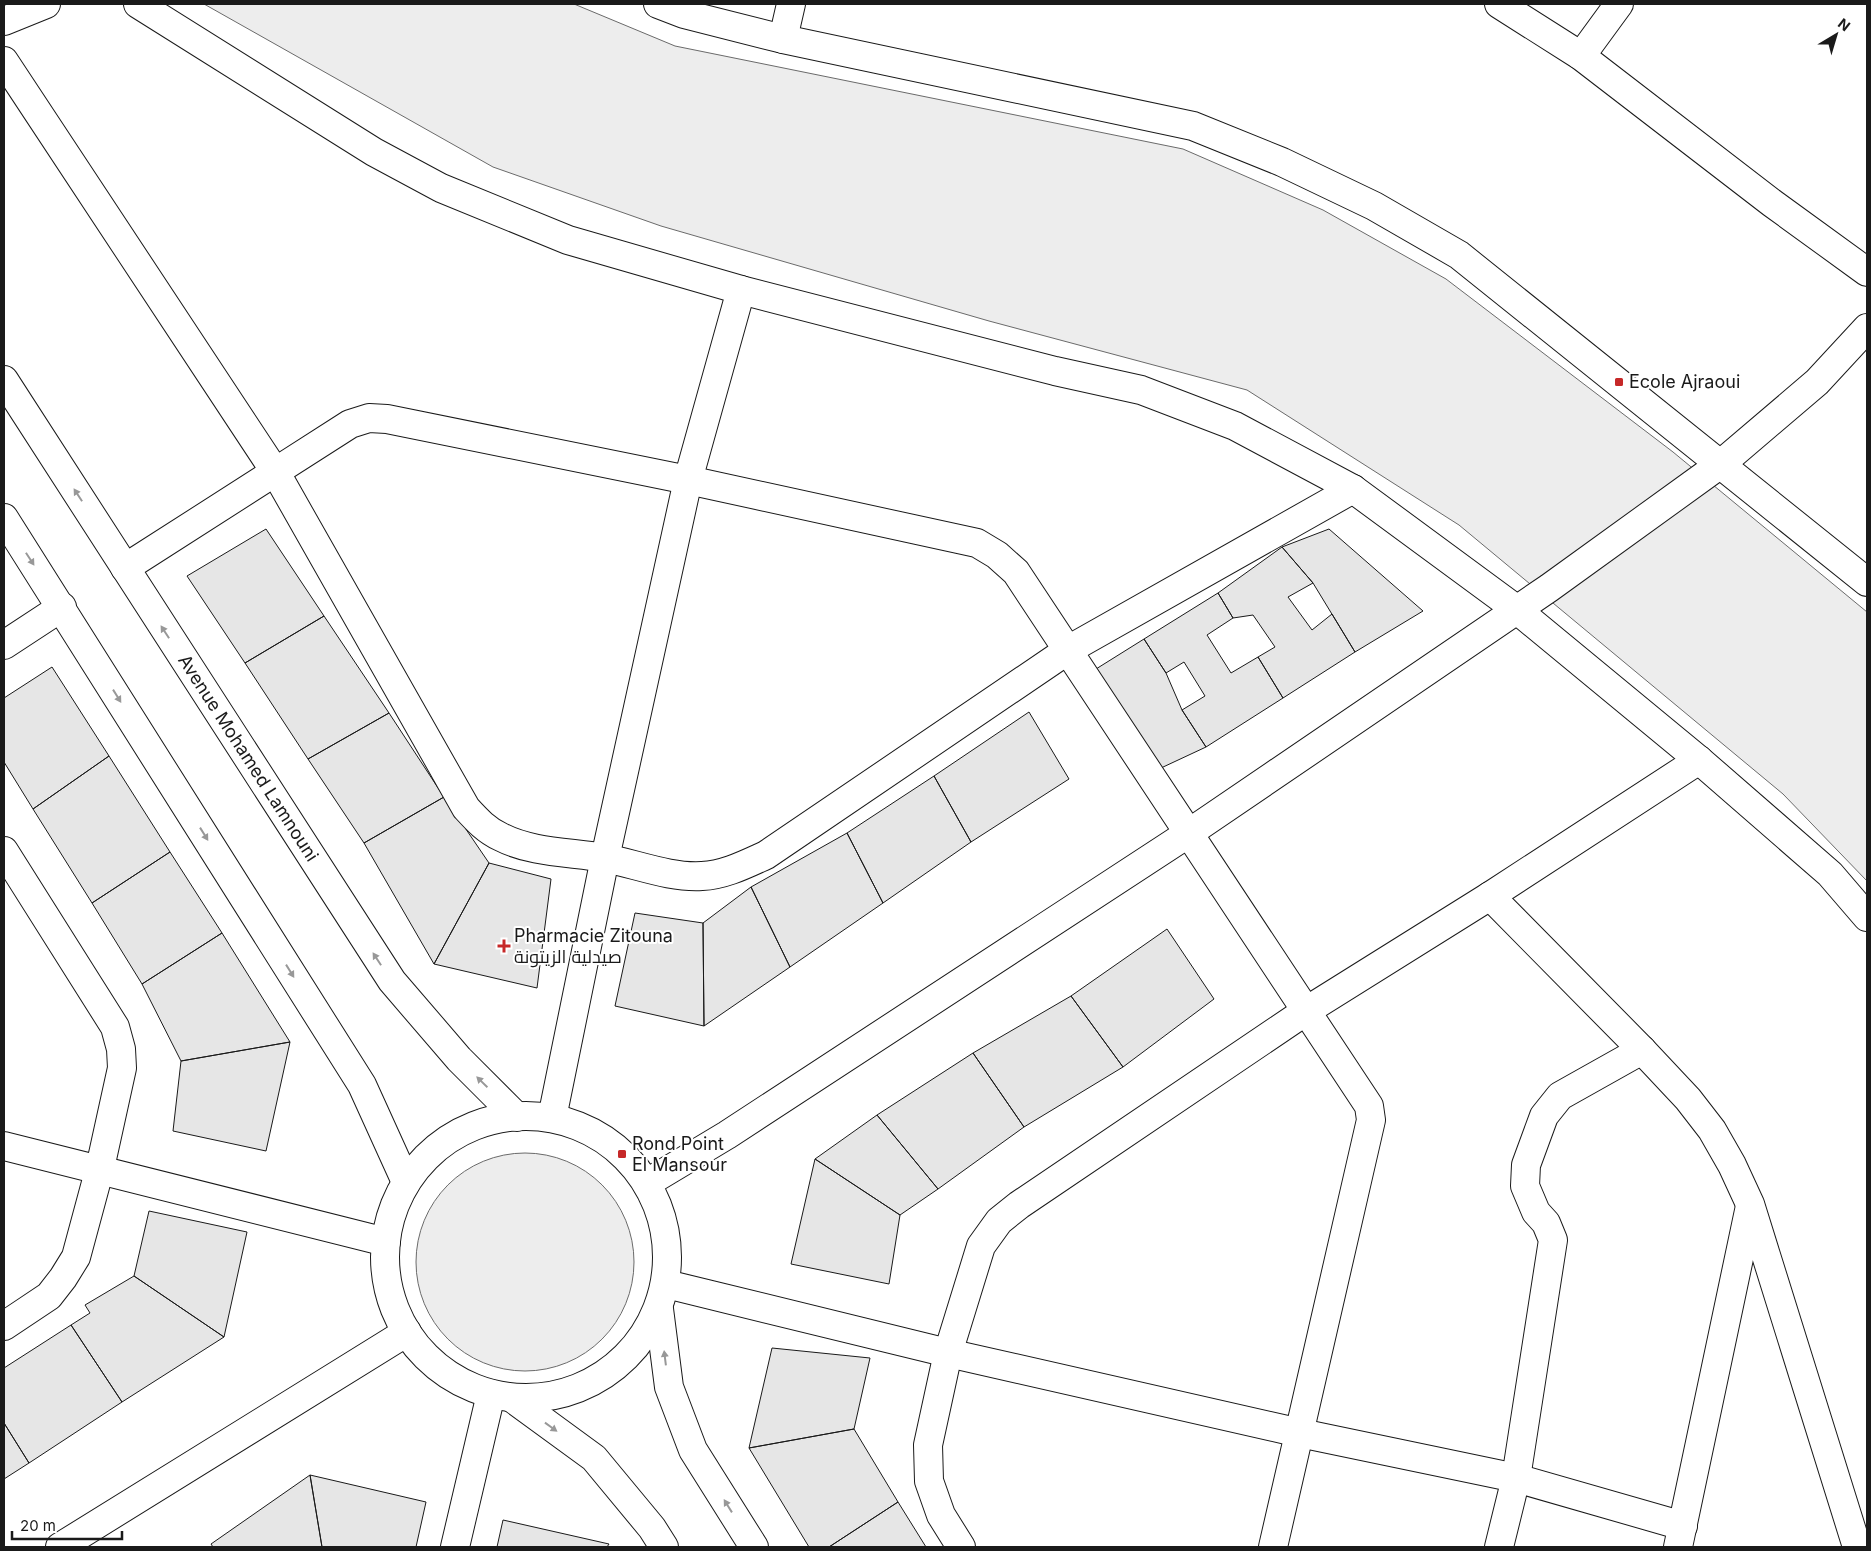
<svg xmlns="http://www.w3.org/2000/svg" width="1871" height="1551" viewBox="0 0 1871 1551" font-family="Inter,Cairo,sans-serif">
	<style>
		.built { fill: #ededed; stroke: #6a6a6a }
		.building { fill: #e6e6e6; stroke: #1a1a1a }
		.lines { fill: none; stroke-linecap: round; stroke-linejoin: round }
		.minor-casing { stroke: #1a1a1a; stroke-width: 30 }
		.minor { stroke: #fff; stroke-width: 28 }
		.oneway { fill: #989898 }
		.poi-dot { fill: #c62828; stroke: #fff; stroke-width: 2 }
		.labels { text-anchor: middle; stroke-width: 4; stroke-linejoin: round; paint-order: stroke }
		.poi-label { font-size: 18px; fill: #1a1a1a; stroke: #fff; text-anchor: start }
		.street-label { font-size: 18px; fill: #1a1a1a; stroke: #fff }
	</style>
	<rect width="100%" height="100%" fill="#fff"/>
	<path class="built" d="M204,4H574L675,46L1183,149L1323,210L1446,279L1673,452L1867,612V881L1783,794L1459,525L1247,390L989,321L661,226L493,167Z
		M416 1262a109 109 0 1 1 218 0a109 109 0 1 1-218 0Z"/>
	<path class="building" d="M266,529L324,616L245,663L187,576Z
		M1329,529L1423,611L1355,652L1313,583L1282,547Z
		M1282,547L1313,583L1288,597L1312,630L1332,614L1355,652L1283,698L1258,657L1275,647L1253,615L1233,618L1218,593Z
		M1218,593L1233,618L1207,635L1231,673L1258,657L1283,698L1206,747L1182,710L1205,696L1184,662L1166,673L1144,639Z
		M324,616L389,713L308,759L245,663Z
		M1144,639L1166,673L1182,710L1206,747L1161,768L1096,669Z
		M52,667L109,756L33,809L4,762V698Z
		M1029,712L1069,779L971,842L934,776Z
		M389,713L444,797L364,843L308,759Z
		M109,756L170,852L92,903L33,809Z
		M934,776L971,842L883,903L847,833Z
		M444,797L489,863L434,964L364,843Z
		M847,833L883,903L790,967L751,887Z
		M170,852L222,933L142,984L92,903Z
		M489,863L551,879L537,988L434,964Z
		M751,887L790,967L704,1026L703,923Z
		M635,913L703,923L704,1026L615,1006Z
		M1167,929L1214,999L1123,1067L1071,996Z
		M222,933L290,1042L181,1061L142,984Z
		M1071,996L1123,1067L1024,1127L973,1053Z
		M290,1042L266,1151L173,1131L181,1061Z
		M973,1053L1024,1127L938,1189L877,1115Z
		M877,1115L938,1189L900,1215L815,1159Z
		M815,1159L900,1215L889,1284L791,1264Z
		M149,1211L247,1232L224,1337L134,1276Z
		M134,1276L224,1337L122,1402L71,1325L90,1313L85,1305Z
		M71,1325L122,1402L29,1463L4,1423V1368Z
		M772,1348L870,1358L854,1429L749,1448Z
		M4,1423L29,1463L4,1479Z
		M854,1429L898,1502L829,1547H809L749,1448Z
		M310,1475L426,1502L416,1547H322Z
		M310,1475L322,1547H213L211,1544Z
		M898,1502L926,1547H829Z
		M503,1520L609,1544L607,1547H497Z"/>
	<g class="lines">
		<g class="minor-casing">
			<g id="minor">
				<path d="M138,4L374,152L441,188L568,240L741,290L1055,371L1141,390L1235,426L1353,489L1516,609L1699,760L1830,874L1867,917"/>
				<path d="M658,4L684,14L783,39L1193,126L1282,162L1374,206L1459,255L1867,582"/>
				<path d="M1499,4L1581,56L1772,203L1867,272"/>
				<path d="M4,21L46,4"/>
				<path d="M783,39L791,4"/>
				<path d="M1581,56L1619,4"/>
				<path d="M4,61L276,473L466,808C477,820 486,830 501,837C532,853 571,852 605,858C636,864 670,878 702,876C725,875 746,864 766,855L1068,650L1353,489"/>
				<path id="s1" d="M4,380L392,981L459,1059L517,1117"/>
				<path d="M4,518L362,1085L406,1182"/>
				<path d="M125,568L350,424L369,418L387,419L688,480L977,543L997,555L1016,572L1369,1106L1371,1120L1273,1547"/>
				<path d="M4,645L62,607"/>
				<path d="M4,851L115,1027L121,1049L122,1068L100,1168L76,1257L63,1278L49,1296L4,1326"/>
				<path d="M1490,896L1642,1050L1688,1099L1712,1130L1732,1165L1750,1204L1857,1547"/>
				<circle cx="526" cy="1257" r="141"/>
				<path d="M552,1118L605,858L688,480L741,290"/>
				<path d="M4,1146L386,1242"/>
				<path d="M647,1183L727,1135L1189,833L1549,588L1722,463L1817,382L1867,328"/>
				<path d="M666,1284L948,1353L1300,1433L1516,1478L1683,1526"/>
				<path d="M659,1309L669,1387L693,1450L754,1547"/>
				<path d="M512,1398L594,1458L652,1528L664,1547"/>
				<path d="M60,1547L407,1332"/>
				<path d="M455,1547L491,1394"/>
				<path d="M961,1547L941,1515L929,1481L928,1445L948,1353L981,1246L999,1221L1019,1205L1306,1011L1490,896L1699,760"/>
				<path d="M1499,1547L1516,1478L1553,1240L1546,1223L1536,1212L1525,1186L1526,1165L1544,1116L1560,1096L1642,1050"/>
				<path d="M1678,1547L1750,1206"/>
			</g>
		</g>
		<use href="#minor" class="minor"/>
	</g>
	<defs><path id="oneway-solid" d="M-6-.8H1V-3.2L6.5 0L1 3.2V.8H-6Z" transform="scale(1.25)"/></defs>
	<g class="oneway">
		<use href="#oneway-solid" transform="translate(78 495) rotate(-123)"/>
		<use href="#oneway-solid" transform="translate(30 559) rotate(57)"/>
		<use href="#oneway-solid" transform="translate(165 632) rotate(-123)"/>
		<use href="#oneway-solid" transform="translate(117 696) rotate(58)"/>
		<use href="#oneway-solid" transform="translate(204 834) rotate(58)"/>
		<use href="#oneway-solid" transform="translate(377 959) rotate(-123)"/>
		<use href="#oneway-solid" transform="translate(290 971) rotate(58)"/>
		<use href="#oneway-solid" transform="translate(482 1082) rotate(-136)"/>
		<use href="#oneway-solid" transform="translate(665 1358) rotate(-97)"/>
		<use href="#oneway-solid" transform="translate(551 1427) rotate(36)"/>
		<use href="#oneway-solid" transform="translate(728 1506) rotate(-122)"/>
	</g>
	<g class="poi-dot">
		<rect x="1614" y="377" width="10" height="10" rx="2.5"/>
		<path d="M501.5 938.5h5v5h5v5h-5v5h-5v-5h-5v-5h5z"/>
		<rect x="617" y="1149" width="10" height="10" rx="2.5"/>
	</g>
	<g class="labels">
		<g class="poi-label">
			<text x="1629" y="388">Ecole Ajraoui</text>
			<text x="514" y="942">Pharmacie Zitouna<tspan x="514" dy="21">صيدلية الزيتونة</tspan></text>
			<text x="632" y="1150">Rond Point<tspan x="632" dy="21">El Mansour</tspan></text>
		</g>
		<g class="street-label">
			<text dy="6" stroke="none"><textPath href="#s1" startOffset="450">Avenue Mohamed Lamnouni</textPath></text>
		</g>
	</g>
	<rect width="1871" height="1551" fill="none" stroke="#1a1a1a" stroke-width="10"/>
	<g transform="translate(1836 35) rotate(38)" stroke="#ffffff" stroke-width="4" paint-order="stroke">
	<path d="M0-4L9 19L0 12L-9 19Z" fill="#1a1a1a"/>
	<text y="-8" font-size="14" font-weight="bold" text-anchor="middle" fill="#1a1a1a">N</text>
	</g>
	<path d="M12 1531v8h110v-8" fill="none" stroke="#1a1a1a" stroke-width="2.5"/>
	<text x="20" y="1531" font-size="15" fill="#1a1a1a" stroke="#ffffff" stroke-width="4" paint-order="stroke">20 m</text>
</svg>
